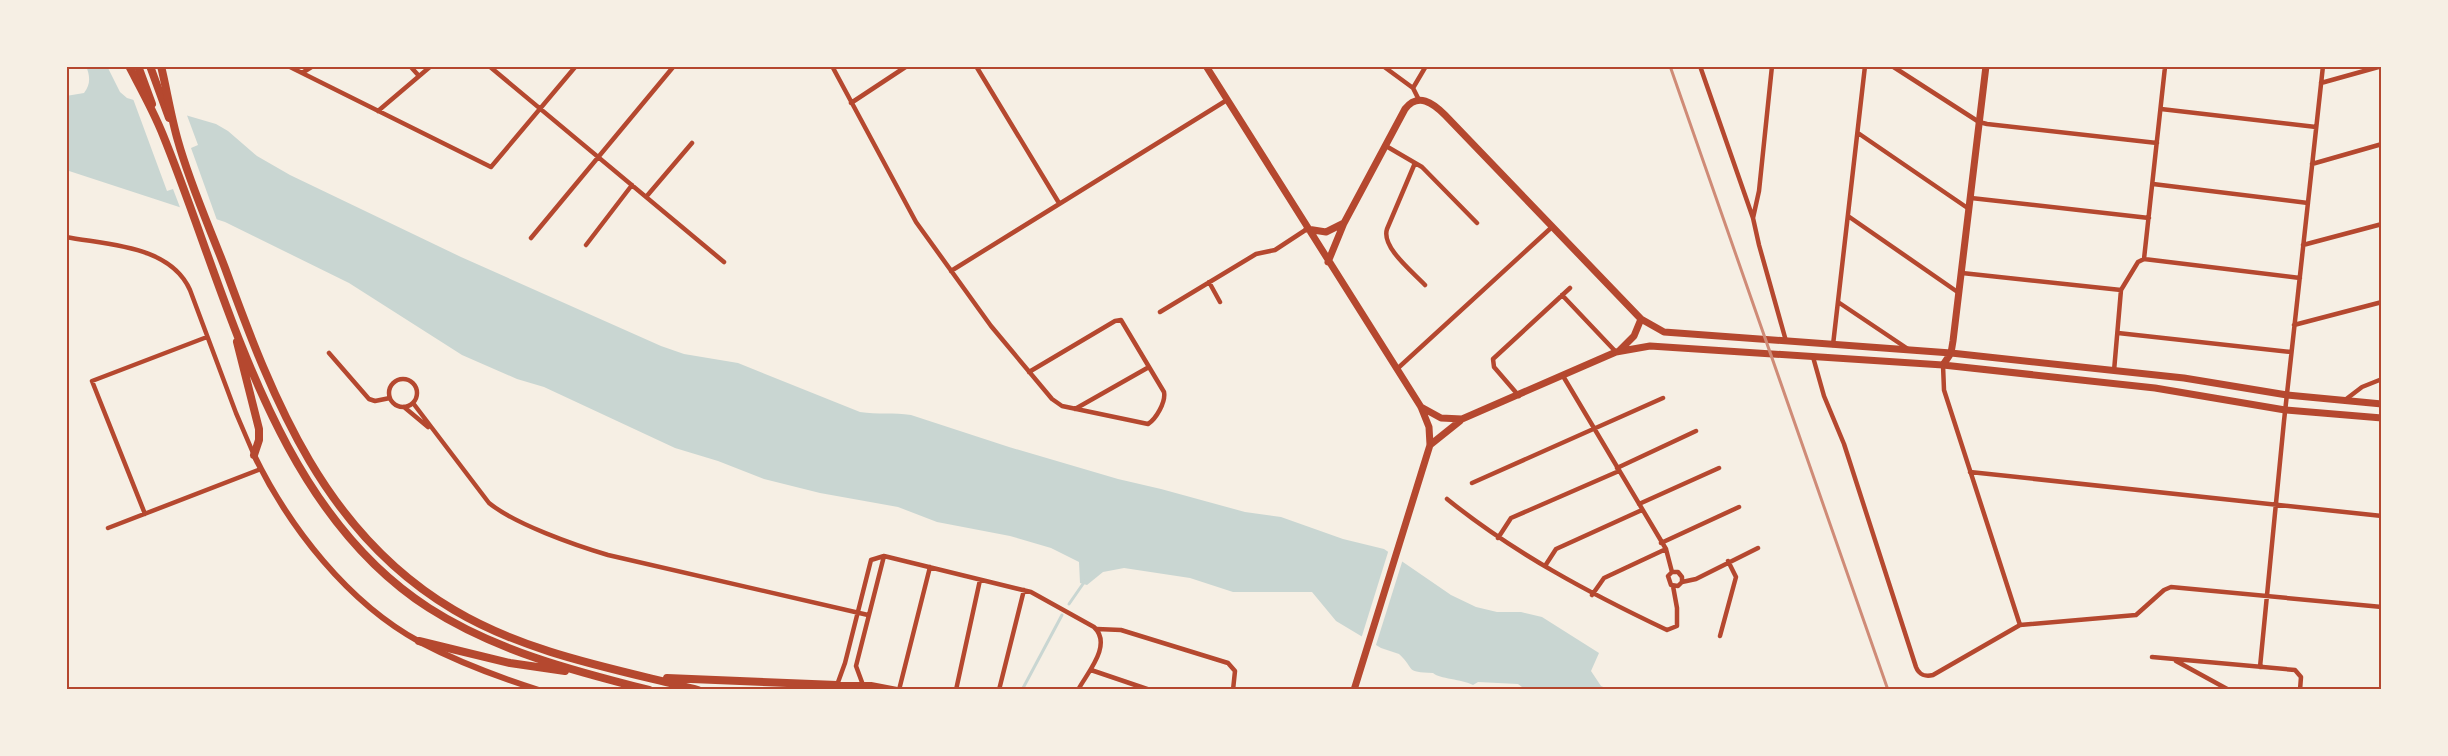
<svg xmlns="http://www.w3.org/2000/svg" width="2448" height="756" viewBox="0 0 2448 756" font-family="'Work Sans',sans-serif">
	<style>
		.water { fill: #c9d6d2 }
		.pier { fill: #f6efe4 }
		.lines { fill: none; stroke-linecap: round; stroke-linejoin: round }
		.stream { stroke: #c9d6d2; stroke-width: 3 }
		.minor { stroke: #b5482f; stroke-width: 4.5 }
		.tertiary { stroke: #b5482f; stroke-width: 6 }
		.secondary { stroke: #b5482f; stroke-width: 7 }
		.primary { stroke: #b5482f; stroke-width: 8 }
		.trunk { stroke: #b5482f; stroke-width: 8 }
		.rail { stroke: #cf8b77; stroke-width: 3 }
		.neatline { fill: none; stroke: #b5482f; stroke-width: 2 }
	</style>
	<rect width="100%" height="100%" fill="#f6efe4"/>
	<path class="water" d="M86,66H107L120,92L127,98L216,124L228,131L257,156L290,175L461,257L661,346L684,354L738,363L860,412C877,415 894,412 911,415L1009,447L1118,479L1161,489L1245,512L1281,517L1343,539L1384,549L1451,595L1476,607L1497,612H1521L1542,617L1599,653L1591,671L1601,686L1610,690H1526L1518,684L1478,682L1473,685C1462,679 1439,679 1433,673C1404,672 1416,670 1399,654L1381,648L1336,621L1312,592H1233L1190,578L1124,568L1103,572L1087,585L1080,583L1079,562L1051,548L1010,536L937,522L898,507L820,493L764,479L718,461L675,448L544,387L517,379L462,355L349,283L225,222L66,170V96L84,93C91,84 90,76 86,66Z"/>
	<path class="pier" d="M132,96L185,110L198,145L191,148L218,223L181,210L173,189L167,191Z
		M1389,549L1403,559L1375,648L1361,639Z"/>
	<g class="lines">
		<path class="stream" d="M1069,604L1085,581
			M1022,690L1062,615"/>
		<path class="minor" d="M288,66L491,167L576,66
			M410,66L419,76
			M489,66L724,262
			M832,66L916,222L991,326L1052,399L1062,406L1148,424C1156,419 1166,402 1164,392L1121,320L1115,321L1029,372
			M976,66L1059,203
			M1383,66L1413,88L1419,100
			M1700,66L1753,218L1759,245L1786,341
			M1892,66L1979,122L1987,124L2157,143
			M302,73L313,66
			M2321,83L2382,66
			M1413,88L1426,66
			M851,103L907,66
			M2161,109L2316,127
			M378,111L431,66
			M1858,133L1969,209
			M1386,146L1422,167L1477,223
			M1415,163L1387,229C1381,247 1413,272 1425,285
			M2312,164L2382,144
			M2153,184L2308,203
			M646,197L692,143
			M1971,198L2149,218
			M1848,216L1959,293
			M1753,218L1759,191L1772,66
			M66,237C107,245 170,245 190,290L236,413L254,455
			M531,238L674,66
			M586,245L632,185
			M2303,245L2382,224
			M2144,259L2300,278
			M951,271L1227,100
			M1962,273L2121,290
			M1209,282L1220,302
			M1562,295L1616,352
			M1838,302L1908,349
			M1160,312L1256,254L1275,250L1307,229
			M2294,325L2382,302
			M2118,333L2291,352
			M1833,345L1865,66
			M329,353L369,399L375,401L390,398
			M1813,357L1824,396L1844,444L1916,667C1919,675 1926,677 1933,675L2020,625L1944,390L1943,365
			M1397,369L1552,227
			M2114,371L2121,290L2138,262L2144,259L2165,67L2155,66
			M1563,376L1666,549L1672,572L1668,576L1671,585L1678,586L1682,582V577L1678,572H1672
			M389 393a14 14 0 1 1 28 0a14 14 0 1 1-28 0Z
			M1519,396L1494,367L1493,359L1570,288
			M2345,400L2362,387L2382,379
			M413,403L489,503C515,524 574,545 608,555L868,615
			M404,407L428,427
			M1075,409L1149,367
			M1617,468L1696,431
			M1970,472L2382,516
			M1472,483L1663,398
			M1447,499C1514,553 1589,593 1667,630L1677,626V608L1673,586
			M1639,504L1719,468
			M145,514L92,381L207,337
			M108,528L261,469
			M1498,538L1511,518L1619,471
			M1661,543L1739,507
			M1545,566L1556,549L1642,510
			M1682,582L1696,579L1758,548
			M1592,595L1604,578L1666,549
			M2020,625L2136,615L2164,590L2171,587L2382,607
			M1097,629L1121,630L1228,663L1235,671L1233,690
			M1720,636L1736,577L1728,561
			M2152,657L2295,670L2301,677L2300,690
			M2176,661L2229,690
			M2260,667L2284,421L2323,66
			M1091,670L1150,690
			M837,685L845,663L871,560L884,556L1031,592L1094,627C1113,645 1087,673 1078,690
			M863,685L856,666L884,556
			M899,690L930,567
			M956,690L980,580
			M999,690L1024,590"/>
		<path class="tertiary" d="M254,455C289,527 348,603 420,642C458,662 498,677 539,690
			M837,685H871L897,690"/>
		<path class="secondary" d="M1206,66L1421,407L1429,427L1430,445L1354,690
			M1307,229L1326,232L1344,223
			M1328,262L1344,223L1405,109C1418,92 1433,103 1445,115L1641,319L1664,332L1951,353L2184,378L2287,395L2382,404
			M1620,350L1634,336L1641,319
			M1943,365L1951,353L1953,341L1986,66
			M1421,407L1441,418L1462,419L1616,352L1650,346L1943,365L2155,388L2285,410L2382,418
			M1430,445L1460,421"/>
		<path class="primary" d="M138,66L152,104
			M150,66L169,118"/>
		<path class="trunk" d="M129,66C141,89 154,112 163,135C229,297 273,508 429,608C496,651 574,671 649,690
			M161,66C167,91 171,117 178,141C190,184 209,226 225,268C274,402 325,534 454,610C528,654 616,669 698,690
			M237,342L259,429V440L254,455
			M419,641L510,663L565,671
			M667,678L837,685"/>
		<path class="rail" d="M1670,66L1888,690"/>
	</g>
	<rect width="2448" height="756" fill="none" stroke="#f6efe4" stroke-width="135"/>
	<rect x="68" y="68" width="2312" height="620" class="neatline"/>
</svg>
